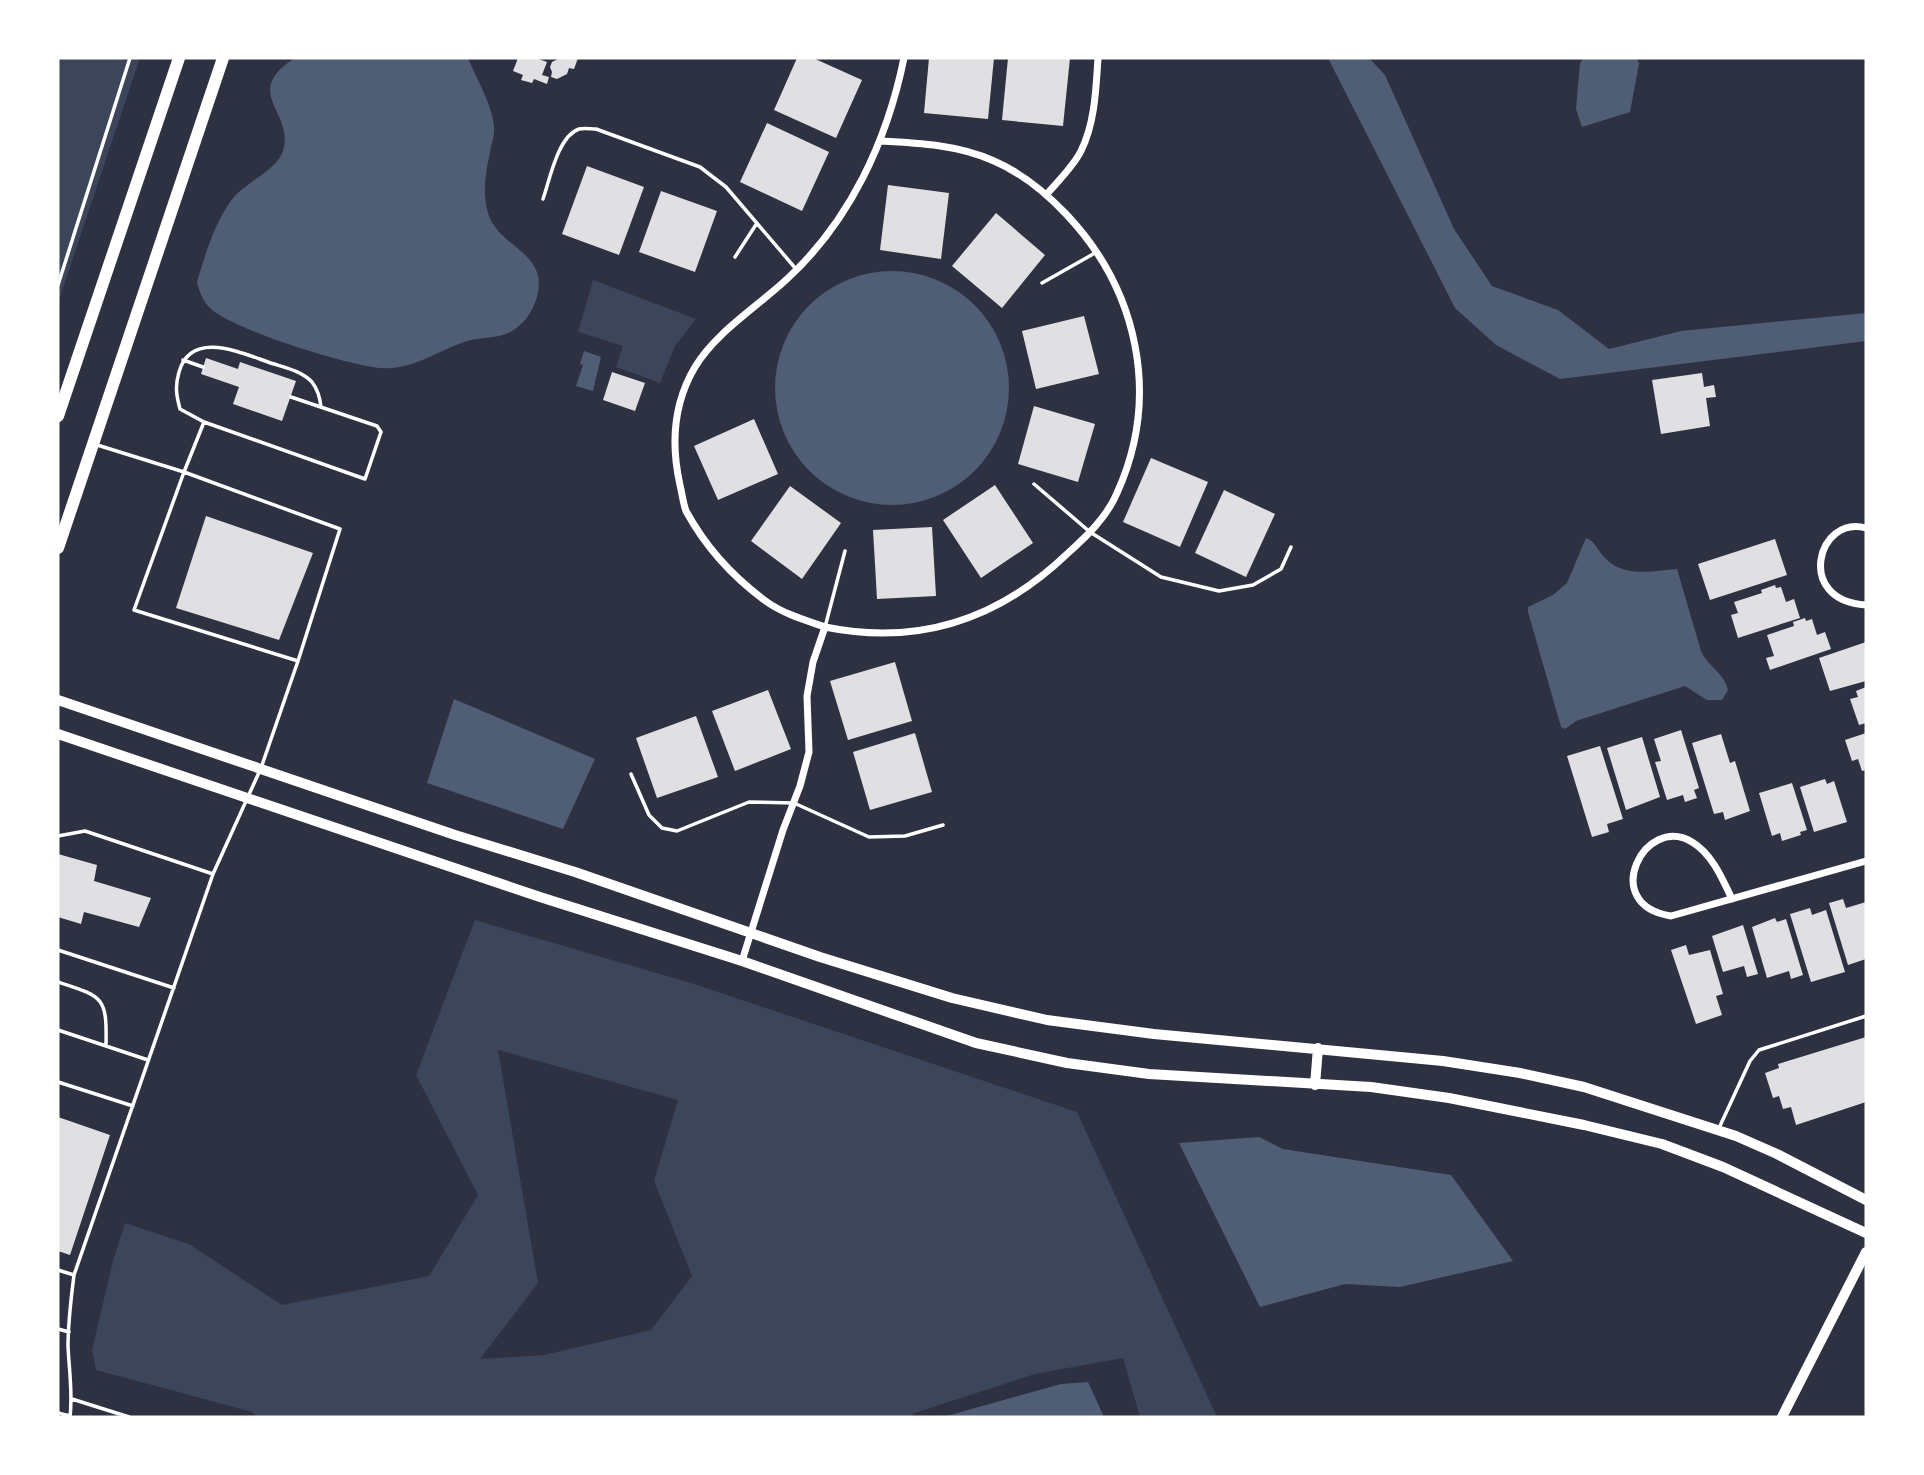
<svg xmlns="http://www.w3.org/2000/svg" width="1924" height="1475" viewBox="0 0 1924 1475" font-family="Georgia,serif">
	<style>
		.green { fill: #3c4559; fill-rule: evenodd }
		.water { fill: #4f5d75 }
		.building { fill: #e0e0e3 }
		.lines { fill: none; stroke-linecap: round; stroke-linejoin: round }
		.path { stroke: #fff; stroke-width: 3.5 }
		.service { stroke: #fff; stroke-width: 3.5 }
		.minor { stroke: #fff; stroke-width: 7 }
		.tertiary { stroke: #fff; stroke-width: 10 }
		.primary { stroke: #fff; stroke-width: 12 }
	</style>
	<rect width="100%" height="100%" fill="#2d3142"/>
	<path class="green" d="M58,58H140L58,303Z
		M593,280L696,319L675,346L660,383L616,367L623,346L578,332Z
		M475,920L691,983L1077,1112L1217,1417H1140L1123,1358L1035,1374L915,1413L910,1417H257L252,1412L96,1370L92,1350L113,1261L125,1223L189,1244L282,1305L429,1276L478,1195L416,1075ZM498,1050L678,1100L654,1181L692,1276L651,1330L544,1355L480,1359L538,1283Z"/>
	<path class="water" d="M295,58H468C476,78 493,106 494,127C495,136 491,144 490,153C485,174 482,195 489,216C501,248 549,253 537,297C533,311 525,323 512,331C501,338 484,337 471,340C441,348 413,371 381,368C350,366 226,328 208,306C202,299 199,290 197,282C205,255 215,221 233,198C246,182 277,170 283,151C295,111 240,93 295,58Z
		M1328,58H1369L1385,75L1454,229L1492,286L1558,310L1609,349L1681,331L1866,313V341L1560,379L1496,345L1455,308Z
		M1584,58H1637L1639,64L1630,112L1582,127L1576,109L1580,63Z
		M775 388a117 117 0 1 1 234 0a117 117 0 1 1-234 0Z
		M584,351L601,357L593,391L576,386L583,365L580,364Z
		M1586,538C1596,542 1598,551 1605,558C1624,578 1652,571 1677,569L1701,651C1708,667 1724,672 1728,690L1722,700H1707L1685,686L1576,721L1565,729L1561,727L1528,612V607L1553,595L1567,583Z
		M454,699L595,759L563,829L427,783Z
		M1259,1137L1283,1149L1451,1175L1513,1261L1400,1287L1345,1284L1260,1307L1179,1143Z
		M1088,1382L1104,1417H943L1061,1384Z"/>
	<path class="building" d="M518,58H536L547,62L542,75L549,77L547,84L534,79L532,83L521,80L523,75L513,71Z
		M560,58H578L574,69L569,68L567,74L557,79L551,77L552,72L550,67L552,62Z
		M797,58H813L862,80L836,138L774,110Z
		M929,58H994L988,119L924,113Z
		M1008,58H1070L1063,126L1002,120Z
		M767,123L829,152L802,211L740,182Z
		M587,166L644,187L619,255L562,234Z
		M888,185L949,193L941,259L880,250Z
		M661,191L717,211L695,272L639,252Z
		M996,213L1045,255L1002,308L952,266Z
		M1084,316L1099,374L1036,389L1022,331Z
		M206,358L238,369L240,362L296,381L282,421L233,404L239,387L201,374Z
		M612,372L645,383L635,411L603,400Z
		M1702,373L1704,387L1714,385L1716,397L1706,398L1710,426L1661,434L1652,380Z
		M1034,406L1095,424L1078,482L1018,464Z
		M754,419L778,474L718,500L694,446Z
		M1151,458L1208,482L1180,547L1123,522Z
		M995,485L1033,543L981,578L943,520Z
		M790,486L841,523L802,579L751,541Z
		M1224,490L1275,514L1246,577L1195,553Z
		M206,516L313,553L279,640L176,608Z
		M932,527L936,596L877,599L873,530Z
		M1775,539L1787,575L1710,600L1698,564Z
		M1775,585L1776,588L1781,587L1786,602L1794,599L1800,618L1738,638L1731,615L1738,613L1734,602L1762,593L1761,590Z
		M1805,618L1806,621L1812,619L1817,635L1825,632L1831,649L1770,670L1766,658L1774,656L1767,635L1794,626L1793,622Z
		M1866,642V681L1830,691L1819,658Z
		M895,662L912,721L848,740L830,681Z
		M1866,687V723L1859,725L1850,699L1858,697L1856,691Z
		M768,690L791,749L735,771L712,711Z
		M696,716L718,777L657,798L636,738Z
		M1681,730L1699,788L1694,790L1697,798L1685,802L1683,795L1667,800L1655,762L1661,761L1654,739Z
		M915,733L932,792L870,810L853,752Z
		M1866,733V770L1862,771L1858,759L1852,761L1845,740Z
		M1721,734L1730,763L1735,761L1750,811L1725,820L1723,812L1714,814L1692,743Z
		M1642,737L1660,797L1626,810L1607,748Z
		M1600,746L1623,819L1607,824L1609,832L1592,837L1567,756Z
		M1825,779L1827,784L1834,781L1847,822L1814,832L1800,787Z
		M1792,783L1807,830L1800,832L1801,835L1782,841L1780,833L1772,836L1759,793Z
		M58,854L97,865L94,881L151,898L139,927L84,912L81,924L58,917Z
		M1843,899L1846,908L1866,902V959L1848,965L1829,903Z
		M1810,908L1812,915L1826,910L1845,972L1811,982L1790,914Z
		M1775,918L1777,922L1786,919L1803,975L1791,979L1789,971L1767,978L1752,927Z
		M1743,925L1758,974L1747,977L1744,966L1723,972L1712,936Z
		M1686,945L1689,955L1710,950L1723,994L1716,996L1722,1015L1696,1024L1671,950Z
		M1866,1037V1102L1796,1125L1791,1107L1783,1109L1779,1096L1773,1098L1765,1073L1779,1068L1778,1064Z
		M58,1117L110,1135L70,1255L58,1251Z"/>
	<g class="lines">
		<path class="path" d="M58,285L130,58"/>
		<path class="service" d="M543,199C550,179 558,136 579,129C584,128 591,129 596,129L700,167L726,187L796,269
			M735,257L757,223
			M1042,283L1095,253
			M183,360L203,367
			M291,397L377,426L381,432L365,479L204,422L184,472L340,529L298,661
			M204,422L180,409C176,394 175,386 179,372C191,330 239,352 268,362C282,367 301,370 312,382C318,390 320,397 321,407
			M1034,484L1090,532L1161,577L1219,591L1253,585L1281,569L1291,547
			M825,627L845,551
			M631,774L649,815L662,828L677,831L749,802L794,803L869,837L905,836L943,825
			M58,836L85,831L213,874
			M58,950L174,988
			M58,982C104,997 107,997 106,1046
			M58,1030L148,1060
			M58,1082L133,1106
			M1719,1128L1750,1061L1759,1050L1866,1016
			M58,1270L74,1275
			M58,1329L69,1332
			M72,1399L129,1417
			M58,1413L70,1416
			M70,1417C73,1393 69,1370 68,1346C68,1322 71,1299 74,1275L213,874L261,768L298,661L134,610L184,472L94,444"/>
		<path class="minor" d="M1046,195C1058,181 1073,167 1081,151C1095,123 1096,88 1098,58
			M1866,528C1818,514 1794,601 1866,605
			M825,627C918,646 999,619 1067,554C1086,537 1107,517 1117,493C1161,396 1138,290 1066,214C1045,192 1022,173 994,161C959,145 919,143 880,141
			M1732,899C1722,878 1712,854 1692,842C1645,813 1598,905 1671,916L1866,861
			M742,961L783,830L800,786L809,752L807,696L813,662L825,627C805,620 784,614 767,602C734,578 705,546 686,511C683,503 682,493 680,485C671,445 673,404 695,367C716,332 757,307 787,279C850,221 887,141 904,58"/>
		<path class="tertiary" d="M58,700L455,835L575,872L820,957L952,998L1047,1020L1154,1034L1443,1061L1520,1073L1584,1087L1736,1136L1777,1154L1866,1200
			M58,734L540,897L742,961L976,1043L1067,1063L1149,1074L1371,1087L1449,1098L1584,1125L1662,1144L1723,1167L1866,1233
			M1315,1085L1318,1048
			M1782,1417L1866,1252"/>
		<path class="primary" d="M58,416L179,58
			M58,548L223,58"/>
	</g>
	<rect width="1924" height="1475" fill="none" stroke="#ffffff" stroke-width="119"/>
</svg>
